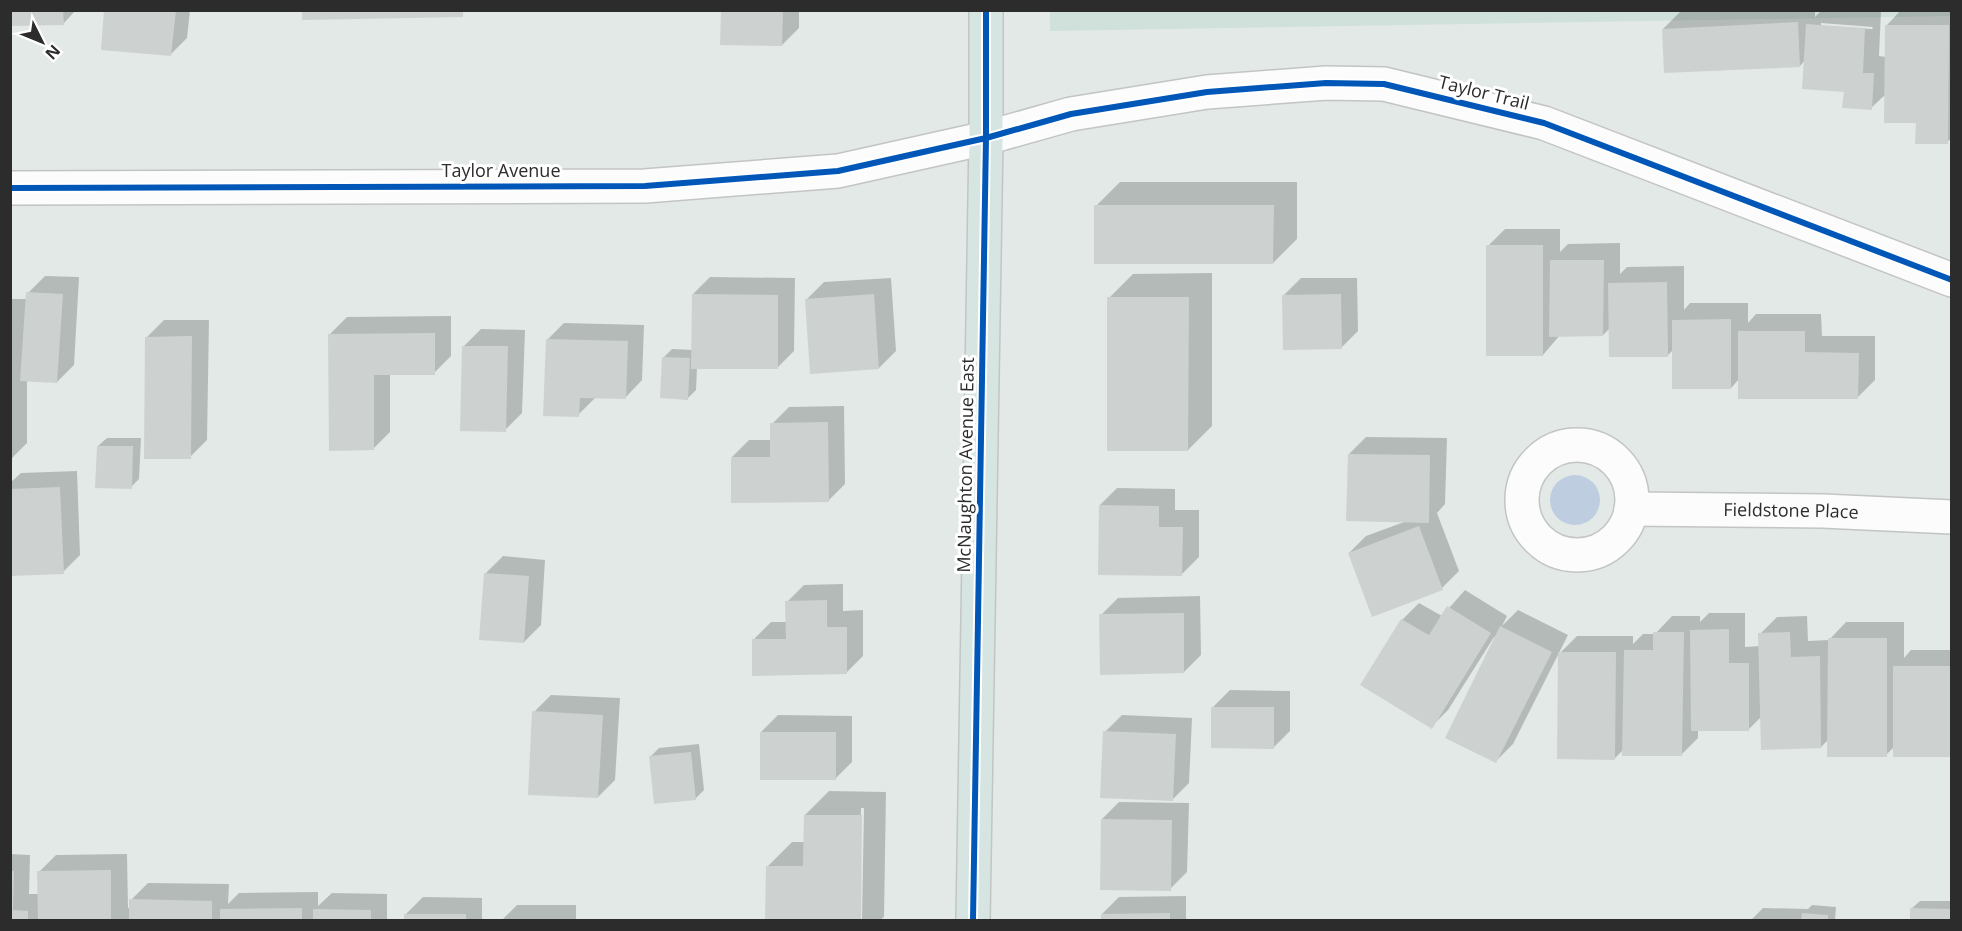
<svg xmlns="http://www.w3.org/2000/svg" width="1962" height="931" viewBox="0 0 1962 931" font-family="'Open Sans',sans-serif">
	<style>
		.education { fill: #d0e0db }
		.green { fill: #bfcde0 }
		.shadow { fill: #0003; fill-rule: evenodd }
		.building { fill: #cdd2d0 }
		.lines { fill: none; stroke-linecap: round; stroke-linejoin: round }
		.minor-casing { stroke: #c3c4c4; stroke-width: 36 }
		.major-casing { stroke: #c2c5c4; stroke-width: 36 }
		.minor { stroke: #fbfcfb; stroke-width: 33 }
		.major { stroke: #d6e5e1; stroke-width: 33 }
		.cycleway-casing { stroke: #fff; stroke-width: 10 }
		.cycleway { stroke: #0057b8; stroke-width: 6 }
		.labels { text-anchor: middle; stroke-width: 6; stroke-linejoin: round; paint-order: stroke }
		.street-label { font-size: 18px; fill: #2c2c2c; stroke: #fff }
	</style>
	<rect width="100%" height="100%" fill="#e2e9e6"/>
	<path class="education" d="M1951,10V16L1050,31V10Z"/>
	<path class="green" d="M1550 500a25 25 0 1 1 50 0a25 25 0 1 1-50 0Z"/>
	<path class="shadow" d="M10,10H76L63,24Z
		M106,10H190L187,38L170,55Z
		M723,10H799V28L782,45Z
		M1713,10H1815V17L1822,10L1881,11L1879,56L1886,57V26L1901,10H1952V138L1947,142L1917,121L1886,94L1871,108L1805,60L1800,66L1663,29L1680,12ZM1821,23L1873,27L1872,29L1821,26Z
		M1120,182H1297V239L1273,263L1096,206Z
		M1505,229H1560V252L1568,244L1620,243V274L1627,267L1684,266V310L1690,303H1748V323L1756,314H1821L1822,336H1875V380L1858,397L1739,379L1731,388L1674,349L1667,356L1610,328L1603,335H1560L1543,355L1488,246Z
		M1212,273V426L1188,450L1109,298L1133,274Z
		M45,276L79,277L74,365L57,382L27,380V443L10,460V299H27L28,293Z
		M710,277L795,278L794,351L777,368H697L696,390L688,398L663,358L672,349L693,350V294Z
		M891,278L896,351L879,368L807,299L824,282Z
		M1301,278H1357L1358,331L1341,348L1284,295Z
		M451,316V356L434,373H390V432L373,449L330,334L347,317Z
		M164,320H209L207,440L190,457L147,337Z
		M564,323L644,325L642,380L625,398H595L578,415L547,340Z
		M481,329L525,330L522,413L505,430L464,346Z
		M844,406L845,484L828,501L732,457L749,440H772V424L789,407Z
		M1366,437L1447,438L1445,504L1437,513L1459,571L1442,588L1349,553L1366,536L1407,521L1349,454Z
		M107,438H141L139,479L131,487L98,446Z
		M77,471L80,555L63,572L10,574V483L21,473Z
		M1117,488L1175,489V510H1199V557L1182,574L1100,505Z
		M503,556L545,560L541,625L524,642L486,573Z
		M843,584V611L863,610V656L846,673L754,639L771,622H787V602L804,585Z
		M1465,590L1507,616L1502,626L1518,610L1568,635L1513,744L1496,761V638L1494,637L1448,710L1431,727L1362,685L1402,620L1419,603L1442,616Z
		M1200,596L1201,655L1184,672L1101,615L1118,598Z
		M1709,613H1745V647L1760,646V634L1777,617L1807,616L1808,641L1829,640L1846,622H1904V658L1911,650H1952V755L1894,747L1886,755L1829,739L1821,747L1762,716L1749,729L1698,730V738L1681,755L1624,749L1615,758L1560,653L1577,636H1633V644L1643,634H1655L1672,616H1700V622Z
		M1230,690L1290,691V731L1273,748L1213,707Z
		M551,695L620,698L615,780L598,797L534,712Z
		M778,715L852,716V762L835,779L761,732Z
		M1122,715L1192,718L1189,783L1172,800L1105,732Z
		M699,744L704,790L695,799L650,757L659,748Z
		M829,791L886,792L884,917L880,920H767L768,866L792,842H805V815ZM861,808H864L862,919H859Z
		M1119,802L1189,803L1187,872L1170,889L1102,819Z
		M10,854L30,855L29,894H39V872L56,855L127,854L128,908H130L131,900L148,883L229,884L228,904L239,893L318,892V906L332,893L387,894V920H10Z
		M1186,896V920H1103L1102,914L1119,897Z
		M423,897L482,898V920H406V914Z
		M1920,901H1952V920H1911V909Z
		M517,905H576V920H502Z
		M1812,905L1836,907L1835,920H1751L1763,908L1808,909Z"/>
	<path class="building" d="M10,10H63L64,25L10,26Z
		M104,10H176L171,56L101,50Z
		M302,10H463V17L302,20Z
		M721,10H783L782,46L720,45Z
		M1798,22L1800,67L1664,73L1662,29Z
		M1806,24L1865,28L1863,73H1874L1872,110L1842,108L1844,92L1802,89Z
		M1885,25H1949L1948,144H1915L1916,123H1884Z
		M1094,205H1274L1273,264H1094Z
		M1486,245H1543V356H1486Z
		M1550,260H1604L1603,336L1549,337Z
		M1667,282L1668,357H1609L1608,283Z
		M26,292L63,294L57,383L20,381Z
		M692,294L778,295V369H691Z
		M874,294L879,369L810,374L805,299Z
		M1341,294L1342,349L1283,350L1282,295Z
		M1107,297H1189L1188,451H1107Z
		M1731,319V389H1672V320Z
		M1738,331H1805V352L1859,353L1858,399H1738Z
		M435,333V375H374V450L329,451L328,334Z
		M192,336L191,459H144L145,337Z
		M546,339L628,341L626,399L580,398L579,417L543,416Z
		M462,346H508L506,432L460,431Z
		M662,357L690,358L688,400L660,398Z
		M828,422L829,502L731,503V457H770V423Z
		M97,446H133L132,489L95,488Z
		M1348,454L1430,455L1429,523L1346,521Z
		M60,487L64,574L10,576V489Z
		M1099,505L1159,506V527H1183L1182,576L1098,575Z
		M1419,526L1443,590L1372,617L1348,553Z
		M484,573L529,576L524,643L479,640Z
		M827,600V627H847V674L752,676V639H786L785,601Z
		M1447,606L1491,633L1432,729L1360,685L1401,619L1429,635Z
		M1184,613V673L1100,675L1099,614Z
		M1500,626L1552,652L1496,763L1445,738Z
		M1729,629V663H1749V731H1691L1690,630Z
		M1653,632H1684L1682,756H1622L1624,650H1653Z
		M1790,632L1791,657L1820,656L1821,748L1761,750L1758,633Z
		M1828,638H1887V757H1827Z
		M1558,652H1616L1615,760L1557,759Z
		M1893,666H1952V757H1893Z
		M1211,707H1274V749L1211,748Z
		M532,711L603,715L598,798L528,795Z
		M1103,731L1176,734L1173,801L1100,798Z
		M760,732H836V780H760Z
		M691,752L696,800L654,804L649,756Z
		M804,815H862L861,920H765L766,866H803Z
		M1101,819L1172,820L1171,891L1100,890Z
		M111,870V920H38L37,871Z
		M10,871H14L13,910L28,911V920H10Z
		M129,899L212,901V920H129Z
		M302,908V920H220V909Z
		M1910,908L1950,909V920H1910Z
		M313,909L371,910V920H313Z
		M1170,913V920H1101V914Z
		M1802,913L1828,915V920H1801Z
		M404,914H466V920H404Z"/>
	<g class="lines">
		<g class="minor-casing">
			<g id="minor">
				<path d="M10,188L645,186L838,171L986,138L1071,114L1207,92L1326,83L1384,84L1544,123L1952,280"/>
				<circle cx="1577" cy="500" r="55"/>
				<path id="s1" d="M1631,509L1823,511L1952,517"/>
			</g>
		</g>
		<g class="major-casing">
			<path id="major" d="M973,920L986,138V10"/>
		</g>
		<use href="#minor" class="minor"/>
		<use href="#major" class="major"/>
		<g class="cycleway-casing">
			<path id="cycleway" d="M10,188L645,186L838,171L986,138L1071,114L1207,92L1326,83L1384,84L1544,123L1952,280
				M973,920L986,138V10"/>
		</g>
		<use href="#cycleway" class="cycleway"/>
	</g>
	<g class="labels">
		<g class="street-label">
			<text transform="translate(1484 93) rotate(14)" y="6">Taylor Trail</text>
			<text x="501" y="177">Taylor Avenue</text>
			<text transform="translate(966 465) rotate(-89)" y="6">McNaughton Avenue East</text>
			<text dy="6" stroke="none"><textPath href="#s1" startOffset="160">Fieldstone Place</textPath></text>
		</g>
	</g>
	<rect width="1962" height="931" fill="none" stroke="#2c2c2c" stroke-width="24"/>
	<g transform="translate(42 42) rotate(133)" stroke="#ffffff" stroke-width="4.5" paint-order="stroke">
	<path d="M0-4.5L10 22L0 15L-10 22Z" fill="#2c2c2c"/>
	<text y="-9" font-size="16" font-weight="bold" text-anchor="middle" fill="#2c2c2c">N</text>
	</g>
</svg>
